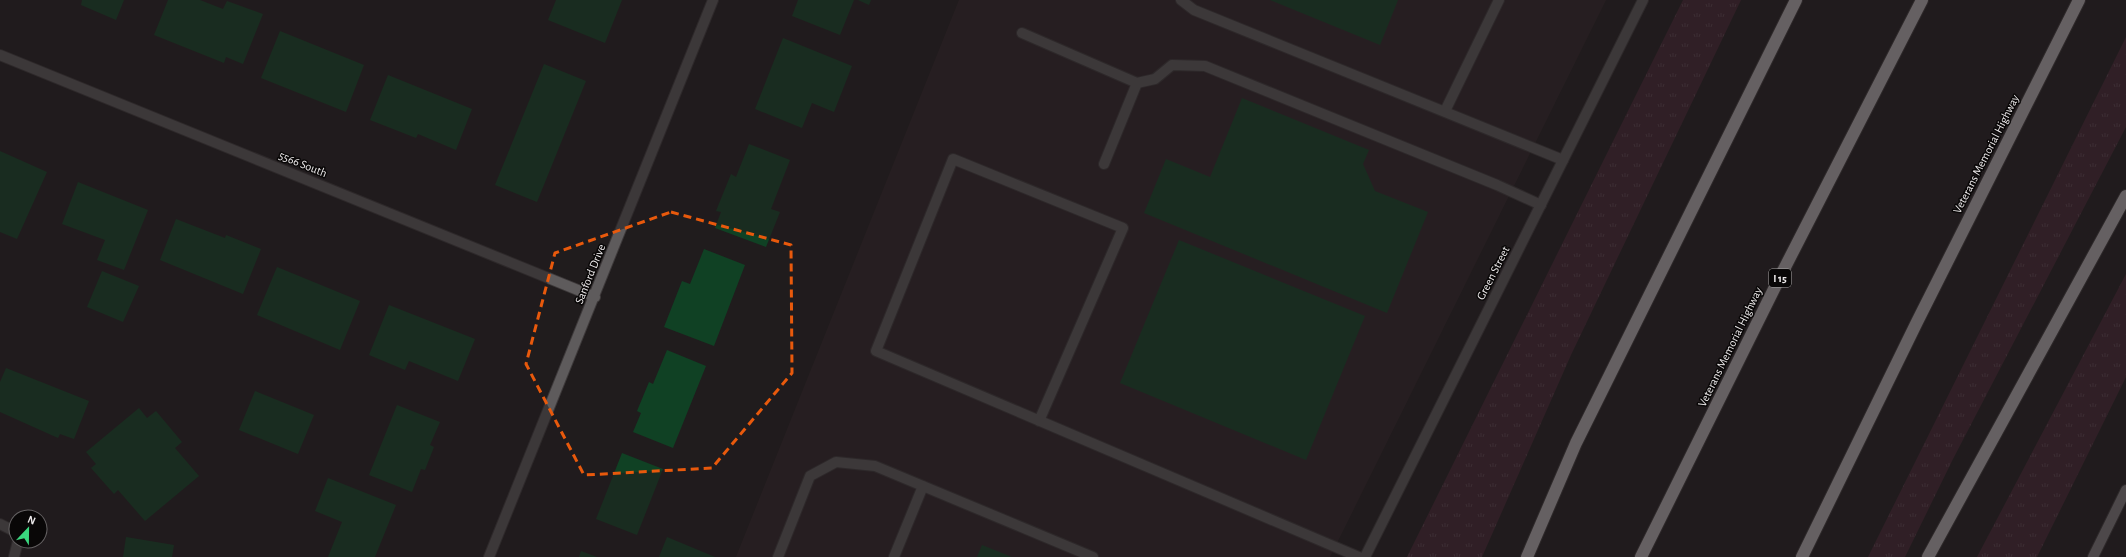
<svg xmlns="http://www.w3.org/2000/svg" width="2126" height="557" viewBox="0 0 2126 557" font-family="'Alegreya Sans',sans-serif">
	<style>
		.built { fill: #2e2327 }
		.grass { fill: url(#grass-tufts) }
		.building { fill: #104124 }
		.lines { fill: none; stroke-linecap: round; stroke-linejoin: round }
		.lane-casing { stroke: #3d393a; stroke-width: 12 }
		.street-casing { stroke: #3d393a; stroke-width: 12 }
		.secondary-casing { stroke: #3d393a; stroke-width: 12 }
		.highway-casing { stroke: #3d393a; stroke-width: 14 }
		.lane { stroke: #5e5b5c; stroke-width: 10 }
		.street { stroke: #5e5b5c; stroke-width: 10 }
		.secondary { stroke: #837f80; stroke-width: 10 }
		.highway { stroke: #b9b3b5; stroke-width: 12 }
		.marked { fill: none; stroke: #e8590c; stroke-width: 3; stroke-dasharray: 8 5; stroke-linejoin: round }
		.labels { text-anchor: middle; stroke-width: 3; stroke-linejoin: round; paint-order: stroke }
		.shield { fill: #090707; stroke: #a9a7a7; stroke-width: 1 }
		.shield-label { font-size: 11px; font-weight: bold; fill: #eeebec }
		.street-label { font-size: 12px; fill: #eeebec; stroke: #090707 }
	</style>
	<defs>
		<pattern id="grass-tufts" width="24" height="20" patternUnits="userSpaceOnUse"><rect width="24" height="20" fill="#432431"/><path d="M3 7l-1-3M5 7V3M7 7l1-3M15 17l-1-3M17 17v-4M19 17l1-3" fill="none" stroke="#5e444f"/></pattern>
	</defs>
	<rect width="100%" height="100%" fill="#201c1d"/>
	<path class="built" d="M959,0H1606L1330,557H736Z"/>
	<path class="grass" d="M1683,0H1741L1571,355L1482,557H1407Z
		M2126,37V127L1953,459L1905,557H1868Z
		M2126,274V377L2037,557H1977Z"/>
	<path class="building" d="M82,0H124L116,20L81,5Z
		M168,0H200L223,9L227,1L263,14L243,64L226,57L224,63L154,35Z
		M556,0H622L605,43L548,20Z
		M798,0H854L840,35L792,16Z
		M858,0H871L869,5Z
		M1270,0H1398L1380,45Z
		M280,31L364,65L346,112L261,78Z
		M783,38L852,66L834,112L812,103L802,128L755,109Z
		M544,64L586,81L537,202L495,185Z
		M388,75L472,109L456,150L418,134L416,138L370,120Z
		M1242,98L1369,150L1363,164L1375,191L1428,212L1387,313L1144,213L1166,159L1210,177Z
		M749,144L790,160L771,209L780,212L766,247L715,228L721,212L716,211L731,174L736,177Z
		M0,151L47,172L17,239L0,232Z
		M78,182L148,210L124,270L97,260L105,240L62,224Z
		M176,219L225,238L226,235L261,249L243,294L160,260Z
		M1179,240L1365,316L1306,460L1120,383Z
		M704,249L745,265L714,346L664,327L682,281L690,284Z
		M277,267L360,301L340,350L257,315Z
		M102,271L139,286L123,322L87,307Z
		M389,305L475,339L458,381L409,361L405,370L369,355Z
		M667,350L706,366L673,448L633,432L641,413L637,411L649,382L653,384Z
		M6,368L89,401L74,439L60,434L58,438L0,412V382Z
		M255,391L314,415L298,454L239,430Z
		M397,405L440,422L430,445L434,447L425,470L421,469L412,492L369,475Z
		M139,408L147,418L156,411L182,442L175,448L199,476L145,521L118,490L114,494L91,468L96,464L86,452Z
		M622,453L663,469L637,535L596,519Z
		M328,478L396,505L375,557H328L342,522L315,511Z
		M126,537L174,545L172,557H123Z
		M667,537L715,557H659Z
		M982,545L1012,557H977Z
		M581,551L597,557H579Z"/>
	<g class="lines">
		<g class="lane-casing">
			<path id="lane" d="M1181,0L1194,10L1563,160
				M1022,33L1137,83L1155,79L1172,65L1205,66L1497,185L1541,205
				M1445,111L1499,0
				M1104,164L1137,83
				M1039,421L1123,228L953,159L876,351L1319,540L1359,557
				M778,557L810,476L836,462L875,466L1093,557
				M894,557L923,486"/>
		</g>
		<g class="street-casing">
			<path id="street" d="M0,55L595,297
				M0,524L16,532
				M14,557L18,541
				M489,557L713,0
				M1365,557L1643,0"/>
		</g>
		<g class="secondary-casing">
			<path id="secondary" d="M2093,557L2126,490"/>
		</g>
		<g class="highway-casing">
			<path id="highway" d="M1527,557L1576,443L1796,0
				M1641,557L1781,275L1922,0
				M1802,557L1917,322L2079,0
				M1928,557L2126,196"/>
		</g>
		<use href="#lane" class="lane"/>
		<use href="#street" class="street"/>
		<use href="#secondary" class="secondary"/>
		<use href="#highway" class="highway"/>
	</g>
	<path d="M0 0H2126V557H0ZM671,212L791,245L792,373L712,468L584,475L526,364L555,253Z" fill="#201c1d" fill-opacity=".55" fill-rule="evenodd"/>
	<path class="marked" d="M671,212L791,245L792,373L712,468L584,475L526,364L555,253Z"/>
	<g class="labels">
		<rect class="shield" x="1769" y="269" width="22" height="18" rx="3"/>
		<g class="shield-label">
			<text x="1780" y="282">I 15</text>
		</g>
		<g class="street-label">
			<text transform="translate(1986 154) rotate(-63)" y="4">Veterans Memorial Highway</text>
			<text transform="translate(303 164) rotate(22)" y="4">5566 South</text>
			<text transform="translate(1493 273) rotate(-63)" y="4">Green Street</text>
			<text transform="translate(590 274) rotate(-68)" y="4">Sanford Drive</text>
			<text transform="translate(1730 347) rotate(-64)" y="4">Veterans Memorial Highway</text>
		</g>
	</g>
	<g transform="translate(28 529) rotate(22)"><circle r="19" fill="#090707" stroke="#656263"/>
	<path d="M0-3L7 15L0 10L-7 15Z" fill="#3ad77f"/>
	<text y="-6" font-size="11" font-weight="bold" text-anchor="middle" fill="#eeebec">N</text>
	</g>
</svg>
